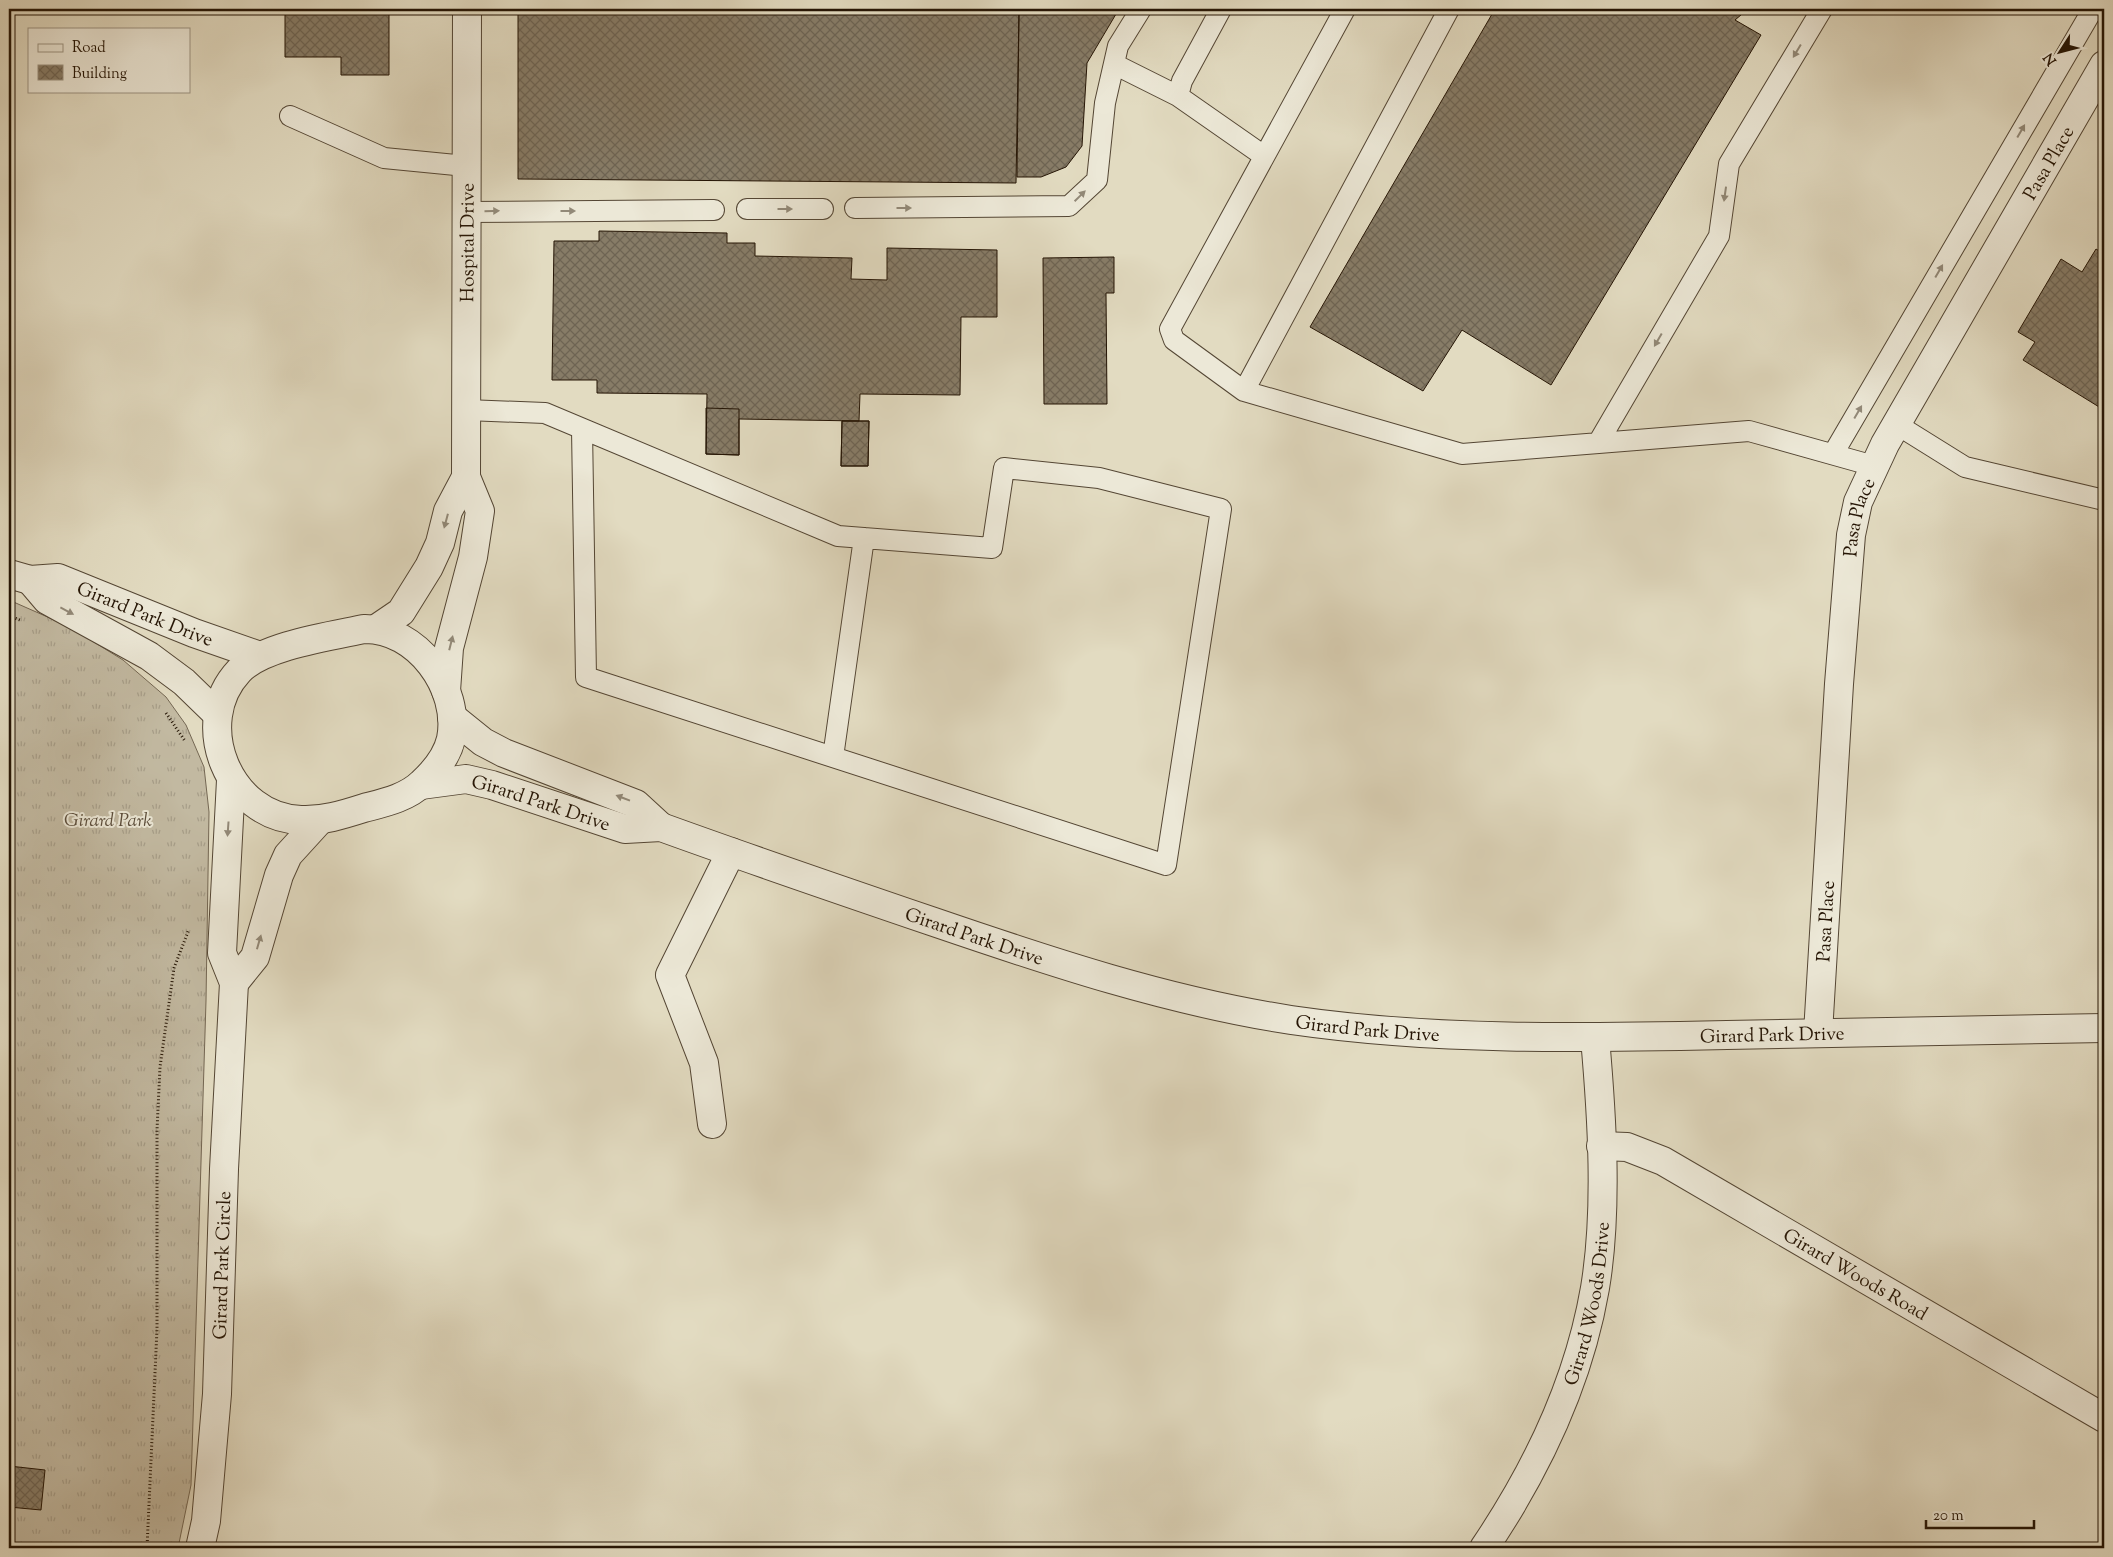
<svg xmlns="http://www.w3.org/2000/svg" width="2113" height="1557" viewBox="0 0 2113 1557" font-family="'Sorts Mill Goudy',serif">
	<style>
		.grass { fill: url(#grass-tufts); stroke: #746753 }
		.building { fill: url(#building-cross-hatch); stroke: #251505 }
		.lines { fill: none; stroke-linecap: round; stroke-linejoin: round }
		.lane-casing { stroke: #544634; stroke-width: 22 }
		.street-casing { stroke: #544634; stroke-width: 30 }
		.path { stroke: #251505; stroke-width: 3; stroke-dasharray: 1 2.5; stroke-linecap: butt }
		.lane { stroke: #ece8d7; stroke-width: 20 }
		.street { stroke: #ece8d7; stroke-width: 28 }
		.oneway { fill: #928978 }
		.labels { text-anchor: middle; stroke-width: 4; stroke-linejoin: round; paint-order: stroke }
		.street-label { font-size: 19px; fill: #251505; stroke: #ece8d7 }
		.park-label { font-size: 19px; font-style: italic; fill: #5c4e3c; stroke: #ece8d7 }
	</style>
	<defs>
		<pattern id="grass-tufts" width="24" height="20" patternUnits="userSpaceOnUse" patternTransform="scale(1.25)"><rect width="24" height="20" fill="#c2b9a1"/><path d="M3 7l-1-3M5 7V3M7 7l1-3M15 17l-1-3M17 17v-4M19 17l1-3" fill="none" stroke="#a79e89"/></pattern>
		<pattern id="building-cross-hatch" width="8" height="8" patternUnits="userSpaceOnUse" patternTransform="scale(1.25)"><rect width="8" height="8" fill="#877c67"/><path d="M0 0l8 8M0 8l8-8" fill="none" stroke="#6e6453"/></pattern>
	</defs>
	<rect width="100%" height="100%" fill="#e2dbc1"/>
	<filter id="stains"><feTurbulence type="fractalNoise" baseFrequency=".004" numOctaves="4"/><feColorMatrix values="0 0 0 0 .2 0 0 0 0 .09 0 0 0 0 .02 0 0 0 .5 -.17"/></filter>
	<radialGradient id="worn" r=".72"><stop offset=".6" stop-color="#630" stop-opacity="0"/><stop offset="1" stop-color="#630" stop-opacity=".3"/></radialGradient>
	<path class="grass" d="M9,600L68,626L123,660L166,697L186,725L204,767L209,812L206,1001L191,1485L178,1548H9Z"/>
	<path class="building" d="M285,9H389V75H341V57H285Z
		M518,9H1014L1019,12L1016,183L518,179Z
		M1014,9H1119L1087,63L1082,146L1066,167L1041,177H1017L1019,12Z
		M1495,9H1748L1735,20L1761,35L1551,385L1462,330L1423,391L1310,327Z
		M599,231L727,233V243H755V256L852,258L851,279L887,280V248L997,250V317H961L960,395L860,394L859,421L739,419V455L706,454L707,394L597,393V380H552L554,241H599Z
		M2096,249L2104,254V410L2023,360L2035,342L2018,332L2061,259L2082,272Z
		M1114,257V293H1106L1107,404H1044L1043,258Z
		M706,408L739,409V455L706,454Z
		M842,421H869L868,466H841Z
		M842,421H869L868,466H841Z
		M9,1466L45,1470L41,1510L9,1507Z"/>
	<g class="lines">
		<g class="lane-casing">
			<path id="lane" d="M1221,9L1182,81L1178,96L1264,156
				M1449,9L1244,391L1462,454L1749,431L1874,466
				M1114,64L1178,96
				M290,116L384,158L466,166
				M855,208L1069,206L1097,180L1105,103L1118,46L1141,9
				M747,209H823
				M465,212L714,210
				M1244,391L1174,340L1170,329L1345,9
				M466,410L545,413L838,536L992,548L1004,468L1099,478L1221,509L1166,865L586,677L582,429
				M1896,424L1965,467L2104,500
				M1598,443L1719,236L1729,164L1822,9
				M1833,454L2093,9
				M833,757L864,538"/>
		</g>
		<g class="street-casing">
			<g id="street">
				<path id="s1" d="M9,574L30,580L58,578L194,633L260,656"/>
				<path d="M30,580L47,600L149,656L184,682L217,714"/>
				<path d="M364,629C417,628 461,688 451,739C447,756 434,772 422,783C407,798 383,803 364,808C342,815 323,821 301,820C229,818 190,723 239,671C262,646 331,636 364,629Z"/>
				<path d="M376,629L401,612L429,567L440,543L448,511L466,477"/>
				<path id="s2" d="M446,691L449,648L473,557L480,511L466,477L467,9"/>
				<path d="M452,717L483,742L504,753L636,804L661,827"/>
				<path id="s3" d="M421,785L466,779L492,785L625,829L661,827C752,860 843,891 934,922C1051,962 1168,1001 1291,1020C1435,1041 1581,1038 1727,1035C1852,1032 1978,1030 2104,1028"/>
				<path d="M234,983L255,957L279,875L288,855L319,821"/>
				<path id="s4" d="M1818,1033L1839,684L1851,535L1858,502L1885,444L2104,65"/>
				<path d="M712,1124L704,1063L670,975L731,852"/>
				<path id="s5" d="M1601,1146L1627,1147L1663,1161L2104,1418"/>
				<path id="s6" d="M200,1548L206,1521L217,1394L224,1169L234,983L222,953L231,780"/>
				<path id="s7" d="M1484,1548C1536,1471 1579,1381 1595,1288C1608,1210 1602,1117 1595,1038"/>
			</g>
		</g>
		<path class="path" d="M9,616L20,620
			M166,713L185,741
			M147,1548L157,1329V1130L160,1067L174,968L189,929"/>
		<use href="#lane" class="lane"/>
		<use href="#street" class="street"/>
	</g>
	<defs><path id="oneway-solid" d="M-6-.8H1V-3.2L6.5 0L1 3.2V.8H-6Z" transform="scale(1.25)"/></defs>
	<g class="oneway">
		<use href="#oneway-solid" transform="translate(1797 51) rotate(121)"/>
		<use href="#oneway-solid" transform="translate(2021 131) rotate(-60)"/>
		<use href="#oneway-solid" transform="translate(1725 194) rotate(98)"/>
		<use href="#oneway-solid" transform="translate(1080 196) rotate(-44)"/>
		<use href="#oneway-solid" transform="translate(904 208)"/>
		<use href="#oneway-solid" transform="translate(785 209)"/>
		<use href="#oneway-solid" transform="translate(492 211) rotate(-1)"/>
		<use href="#oneway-solid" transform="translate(568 211)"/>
		<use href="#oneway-solid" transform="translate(1939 271) rotate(-60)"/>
		<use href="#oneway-solid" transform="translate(1658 340) rotate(120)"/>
		<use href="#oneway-solid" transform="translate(1858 412) rotate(-60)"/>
		<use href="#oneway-solid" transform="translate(446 521) rotate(105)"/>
		<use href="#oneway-solid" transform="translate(67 611) rotate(28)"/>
		<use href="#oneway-solid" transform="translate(451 643) rotate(-76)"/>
		<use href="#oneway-solid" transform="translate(623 798) rotate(-159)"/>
		<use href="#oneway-solid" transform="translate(228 829) rotate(94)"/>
		<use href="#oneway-solid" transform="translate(259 942) rotate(-74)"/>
	</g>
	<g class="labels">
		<g class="street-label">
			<text dy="7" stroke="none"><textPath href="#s4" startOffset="922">Pasa Place</textPath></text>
			<text dy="7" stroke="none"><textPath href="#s2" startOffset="455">Hospital Drive</textPath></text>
			<text dy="7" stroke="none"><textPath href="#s4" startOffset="518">Pasa Place</textPath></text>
			<text dy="7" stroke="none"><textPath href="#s1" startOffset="144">Girard Park Drive</textPath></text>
			<text dy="7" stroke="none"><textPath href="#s3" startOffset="124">Girard Park Drive</textPath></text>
			<text dy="7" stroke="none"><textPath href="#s4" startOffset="112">Pasa Place</textPath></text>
			<text dy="7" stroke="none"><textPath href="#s3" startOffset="580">Girard Park Drive</textPath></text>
			<text dy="7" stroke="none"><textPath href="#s3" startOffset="985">Girard Park Drive</textPath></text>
			<text dy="7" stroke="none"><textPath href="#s3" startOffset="1390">Girard Park Drive</textPath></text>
			<text dy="7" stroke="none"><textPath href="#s6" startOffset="284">Girard Park Circle</textPath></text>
			<text dy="7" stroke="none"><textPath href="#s5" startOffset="288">Girard Woods Road</textPath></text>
			<text dy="7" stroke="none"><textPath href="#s7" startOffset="268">Girard Woods Drive</textPath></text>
		</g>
		<g class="park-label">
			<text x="108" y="826">Girard Park</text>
		</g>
	</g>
	<rect width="2113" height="1557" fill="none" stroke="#e2dbc1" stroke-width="30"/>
	<rect x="10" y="10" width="2093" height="1537" fill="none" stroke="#251505" stroke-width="2.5"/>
	<rect x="15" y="15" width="2083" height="1527" fill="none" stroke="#251505"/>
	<rect x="28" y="28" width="162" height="65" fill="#ece8d7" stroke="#9c9483"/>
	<rect x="38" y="44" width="25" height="8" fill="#ece8d7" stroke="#9c9483"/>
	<text x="72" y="52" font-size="15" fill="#251505">Road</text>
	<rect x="38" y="65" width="25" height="15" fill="url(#building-cross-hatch)" stroke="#9c9483"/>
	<text x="72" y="78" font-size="15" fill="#251505">Building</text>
	<g transform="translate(2060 52) rotate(234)" stroke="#ece8d7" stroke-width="4" paint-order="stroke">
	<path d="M0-4L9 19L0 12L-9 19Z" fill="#251505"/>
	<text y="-8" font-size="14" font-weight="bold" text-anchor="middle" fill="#251505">N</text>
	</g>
	<path d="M1926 1520v8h108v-8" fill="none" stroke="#251505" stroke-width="2.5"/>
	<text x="1933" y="1520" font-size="15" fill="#251505" stroke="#ece8d7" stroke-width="4" paint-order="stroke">20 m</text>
	<rect width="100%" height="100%" filter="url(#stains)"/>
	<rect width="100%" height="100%" fill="url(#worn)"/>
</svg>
